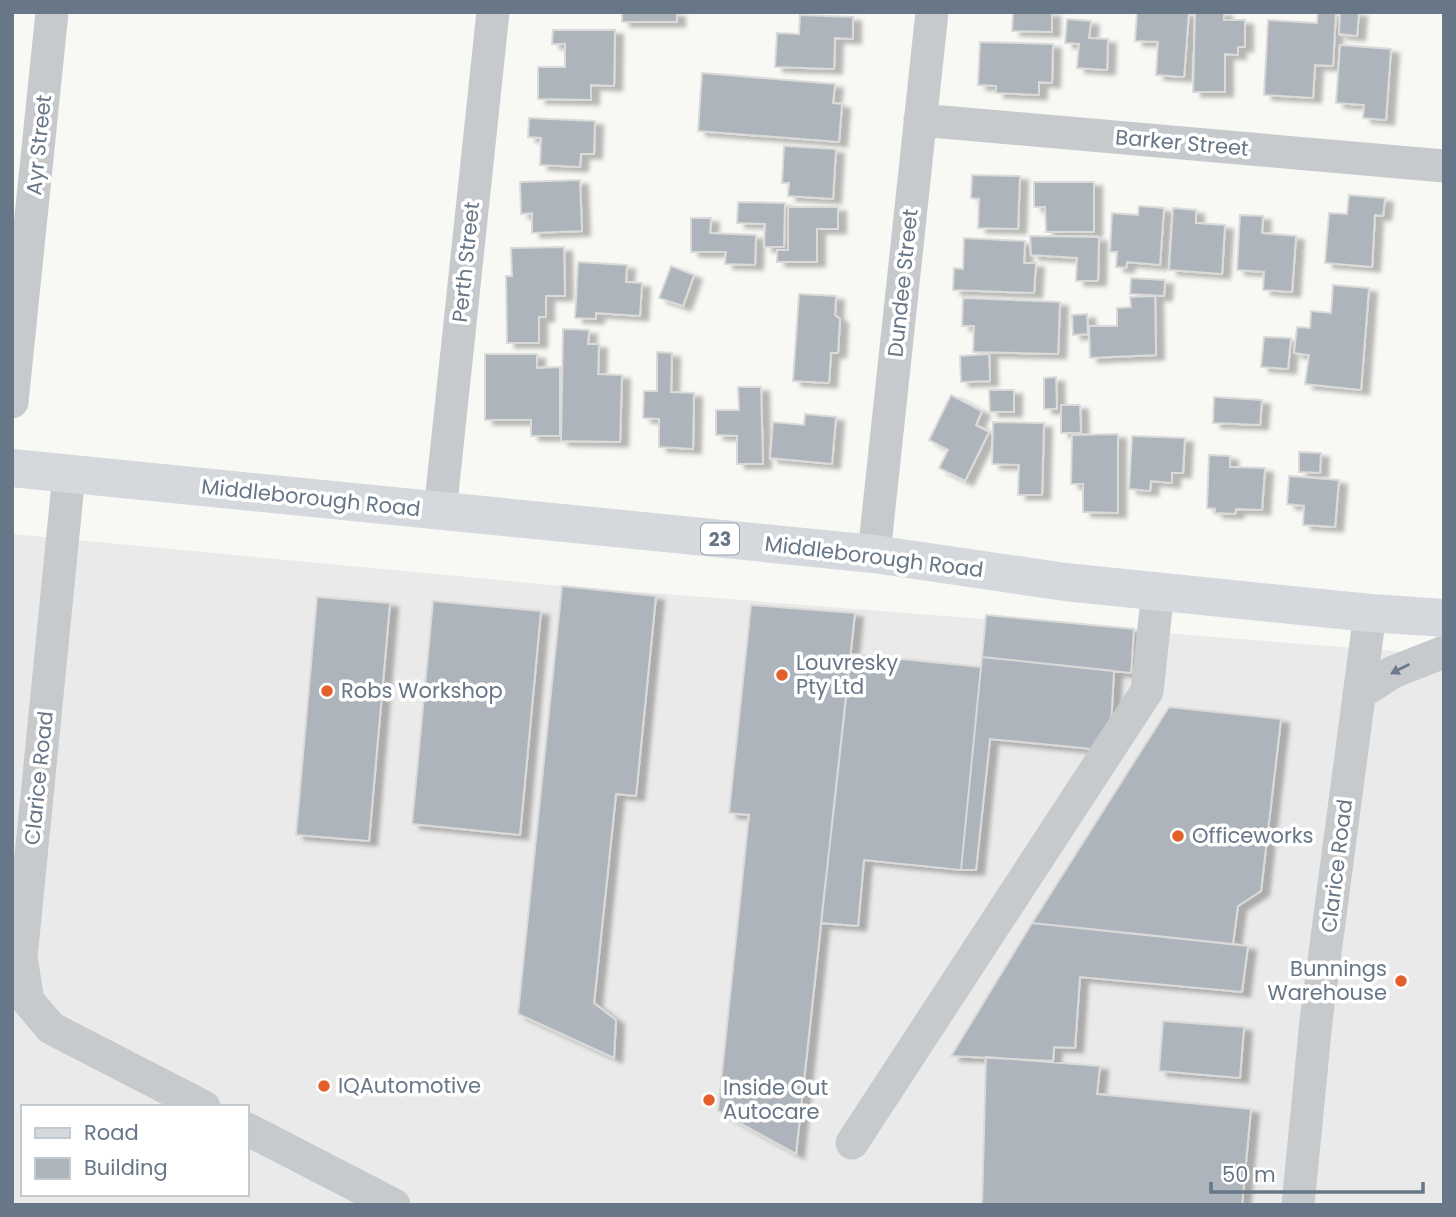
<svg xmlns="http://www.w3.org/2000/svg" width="1456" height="1217" viewBox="0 0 1456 1217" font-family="Poppins,sans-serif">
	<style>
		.built { fill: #e9eae9; fill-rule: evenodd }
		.building { fill: #adb4bb; stroke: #dadad8; stroke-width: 2; filter: url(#shadow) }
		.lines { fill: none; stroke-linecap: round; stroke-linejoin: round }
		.minor { stroke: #c6cacd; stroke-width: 33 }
		.major { stroke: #d5d9dd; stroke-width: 38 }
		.oneway { fill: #6c7b8a }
		.poi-dot { fill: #e4602a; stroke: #fff; stroke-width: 2.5 }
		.labels { text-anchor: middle; stroke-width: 7; stroke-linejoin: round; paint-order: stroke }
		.shield { fill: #fff; stroke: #95a0ab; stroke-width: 2 }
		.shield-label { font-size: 19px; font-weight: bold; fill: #677787 }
		.street-label { font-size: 21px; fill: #677787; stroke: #fff }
		.poi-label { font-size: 21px; fill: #677787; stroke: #fff; text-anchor: start }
	</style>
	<defs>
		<filter id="shadow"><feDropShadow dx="8" dy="4.5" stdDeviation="2" flood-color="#0004"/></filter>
	</defs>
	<rect width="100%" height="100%" fill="#f8f8f5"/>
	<path class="built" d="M12,534L562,586L1444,655V1205H12ZM23,1107H247V1194H23Z"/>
	<path class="building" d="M622,12H677V22H622Z
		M1013,12H1052V32L1012,31Z
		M1137,12H1189L1184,77L1156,75L1158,42L1135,41Z
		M1195,12H1224V20H1245V47H1238V55L1225,54V92H1193Z
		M1318,12H1336L1333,66L1315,65L1313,98L1264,95L1268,20L1317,23Z
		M1340,12H1359L1357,36L1339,34Z
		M800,15L853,17V39L835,38L834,69L775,67L777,33L799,34Z
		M1067,19L1091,21L1089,38L1108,39L1107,70L1077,68L1079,44L1065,43Z
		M553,30H615L614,86L591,85V100L538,99V67H565V44H552Z
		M980,42L1053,44L1052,83L1039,82V95L996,93V86L978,85Z
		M1340,45L1391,49L1386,120L1363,118L1364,105L1336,103Z
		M702,73L835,84L833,103L842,104L839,142L698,131Z
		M529,118L595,121L594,154H581L580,167L540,165L541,138L528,137Z
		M784,146L836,149L833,199L788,196L789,183H782Z
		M972,175L1020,176L1018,229L978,228L979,199L971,198Z
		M580,180L582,231L532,233V213L521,214L520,182Z
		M1034,182H1094V232H1046L1045,207H1034Z
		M1349,195L1385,198L1383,216L1375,215L1372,267L1325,263L1329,213L1347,214Z
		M738,202L785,203L784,247H764L765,224L737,223Z
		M1139,206L1164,208L1160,265L1127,262L1126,268L1116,267L1117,252H1110L1112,213L1138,215Z
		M788,207H838V229H817V262H777V250H788Z
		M1173,208L1196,210V223L1225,225L1222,274L1169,270Z
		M1240,215L1263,216L1262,233L1296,236L1292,292L1263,290L1264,272L1237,270Z
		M691,218H711L710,233L756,235L755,265L725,264L726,252H691Z
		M1030,236L1099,237L1098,281H1076L1077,258L1031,255Z
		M964,238L1025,241L1024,263H1036L1034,293L953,290L954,268L963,269Z
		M564,247L565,296H546V317H539V343H507L506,276H512L511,248Z
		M578,262L627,265L626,282L642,283L640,316L596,313V319L575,318Z
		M671,266L694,275L683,306L659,298Z
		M1131,278L1165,280L1164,296L1130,294Z
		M1333,285L1369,288L1361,390L1305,384L1309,355L1294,353L1297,327L1310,328L1311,311L1331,313Z
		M799,294L836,296L835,315L840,319L838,353H831L829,383L793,381Z
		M1155,296L1156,355L1090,358L1089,326H1117V308L1131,307L1130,297Z
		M963,298L1060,302L1058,354L973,352L974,326H962Z
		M1087,314L1088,334L1073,335L1072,315Z
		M563,329L589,330L588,344H599L598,374L622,375L620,442L561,441Z
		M1264,337L1291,338L1288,369L1261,367Z
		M657,352L672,353L671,392L694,393L693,449L659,447V419L643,418L644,391H657Z
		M485,354H537V368L560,367V436H531V420H485Z
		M989,354L990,381L961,382L960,356Z
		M1056,377L1057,409H1044V378Z
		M738,387H761L763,464H737V436L716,435V410H739Z
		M989,390H1014V412H990Z
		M951,395L982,411L976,425L989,432L965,481L939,468L948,450L929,440Z
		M1214,397L1262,400L1260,425L1213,423Z
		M1061,405H1080L1081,433H1061Z
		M805,414L836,417L832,464L770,458L773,422L804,425Z
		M993,422L1044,423L1042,495H1018L1019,465L992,464Z
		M1118,434V513L1083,512V484H1071L1072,435Z
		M1132,436L1185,438L1183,473H1172V483L1151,481L1150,491L1129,489Z
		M1299,452L1321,453L1320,473L1299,472Z
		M1209,455L1230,456V467L1265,468L1262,510L1236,509L1235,514L1215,513V509L1207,508Z
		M1289,476L1339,480L1335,527L1303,525L1304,506L1287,504Z
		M562,586L656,596L636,796L616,794L594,1003L616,1020L614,1058L518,1014Z
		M317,597L390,603L369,841L296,835Z
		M433,601L541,611L520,835L412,824Z
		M751,605L855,613L796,1154L718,1111L749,815L729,813Z
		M986,615L1134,629L1131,673L982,657Z
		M851,654L981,667L961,870L864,860L858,926L821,923Z
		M982,657L1114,671L1111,726L1092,749L990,739L976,870H961Z
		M1169,707L1281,719L1261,891L1238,906L1233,944L1032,923Z
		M1032,923L1248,946L1242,992L1080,977L1075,1048L1054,1047L1053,1061L951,1056Z
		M1163,1021L1244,1027L1240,1078L1159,1071Z
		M986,1057L1100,1066L1097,1094L1251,1109L1242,1205H982Z"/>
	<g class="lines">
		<path class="minor" d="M920,120L1444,166
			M12,402L52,12
			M69,474L21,957L28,1001L51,1028L204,1107
			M440,512L493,12
			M874,554L932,12
			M1359,694L1393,672L1444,652
			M247,1129L394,1205
			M852,1143L1147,691L1158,591
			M1298,1205L1316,1021L1370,613"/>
		<path class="major" d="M12,468L874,554L1065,582L1370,613L1444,618"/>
	</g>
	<defs><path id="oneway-solid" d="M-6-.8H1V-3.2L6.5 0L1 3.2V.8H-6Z" transform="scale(1.75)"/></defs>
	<use class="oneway" href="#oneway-solid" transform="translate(1400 669) rotate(153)"/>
	<g class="poi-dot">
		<circle cx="782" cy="675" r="7"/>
		<circle cx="327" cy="691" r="7"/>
		<circle cx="1178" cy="836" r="7"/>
		<circle cx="1401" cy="981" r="7"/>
		<circle cx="324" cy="1086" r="7"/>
		<circle cx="709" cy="1100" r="7"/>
	</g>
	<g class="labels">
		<rect class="shield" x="701" y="523.5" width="38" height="31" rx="5"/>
		<g class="shield-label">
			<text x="720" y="546">23</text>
		</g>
		<g class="street-label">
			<text transform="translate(1182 143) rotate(5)" y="7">Barker Street</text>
			<text transform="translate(39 145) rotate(-84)" y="7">Ayr Street</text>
			<text transform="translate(466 262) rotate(-84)" y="7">Perth Street</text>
			<text transform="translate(903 283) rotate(-84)" y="7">Dundee Street</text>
			<text transform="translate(311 498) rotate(6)" y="7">Middleborough Road</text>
			<text transform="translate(874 557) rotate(7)" y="7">Middleborough Road</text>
			<text transform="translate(39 778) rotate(-84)" y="7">Clarice Road</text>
			<text transform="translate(1337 866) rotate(-83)" y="7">Clarice Road</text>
		</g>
		<g class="poi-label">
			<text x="796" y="670">Louvresky<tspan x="796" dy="24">Pty Ltd</tspan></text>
			<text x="341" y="698">Robs Workshop</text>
			<text x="1192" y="843">Officeworks</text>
			<text x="1387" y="976" text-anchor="end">Bunnings<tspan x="1387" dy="24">Warehouse</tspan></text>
			<text x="338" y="1093">IQAutomotive</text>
			<text x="723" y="1095">Inside Out<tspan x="723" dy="24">Autocare</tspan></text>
		</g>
	</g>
	<rect width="1456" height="1217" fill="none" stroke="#677787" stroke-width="28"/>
	<rect x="21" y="1105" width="228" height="91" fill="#ffffff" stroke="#c2c9cf" stroke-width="2"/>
	<rect x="35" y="1128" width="35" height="10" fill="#d5d9dd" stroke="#c2c9cf" stroke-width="2"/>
	<text x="84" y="1140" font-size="21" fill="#677787">Road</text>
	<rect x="35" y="1158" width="35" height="21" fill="#adb4bb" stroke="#c2c9cf" stroke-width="2"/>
	<text x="84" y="1175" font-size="21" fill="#677787">Building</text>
	<path d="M1211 1182v10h212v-10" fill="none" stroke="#677787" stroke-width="3.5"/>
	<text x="1222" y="1182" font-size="21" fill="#677787" stroke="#ffffff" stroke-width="5" paint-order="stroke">50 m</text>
</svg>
